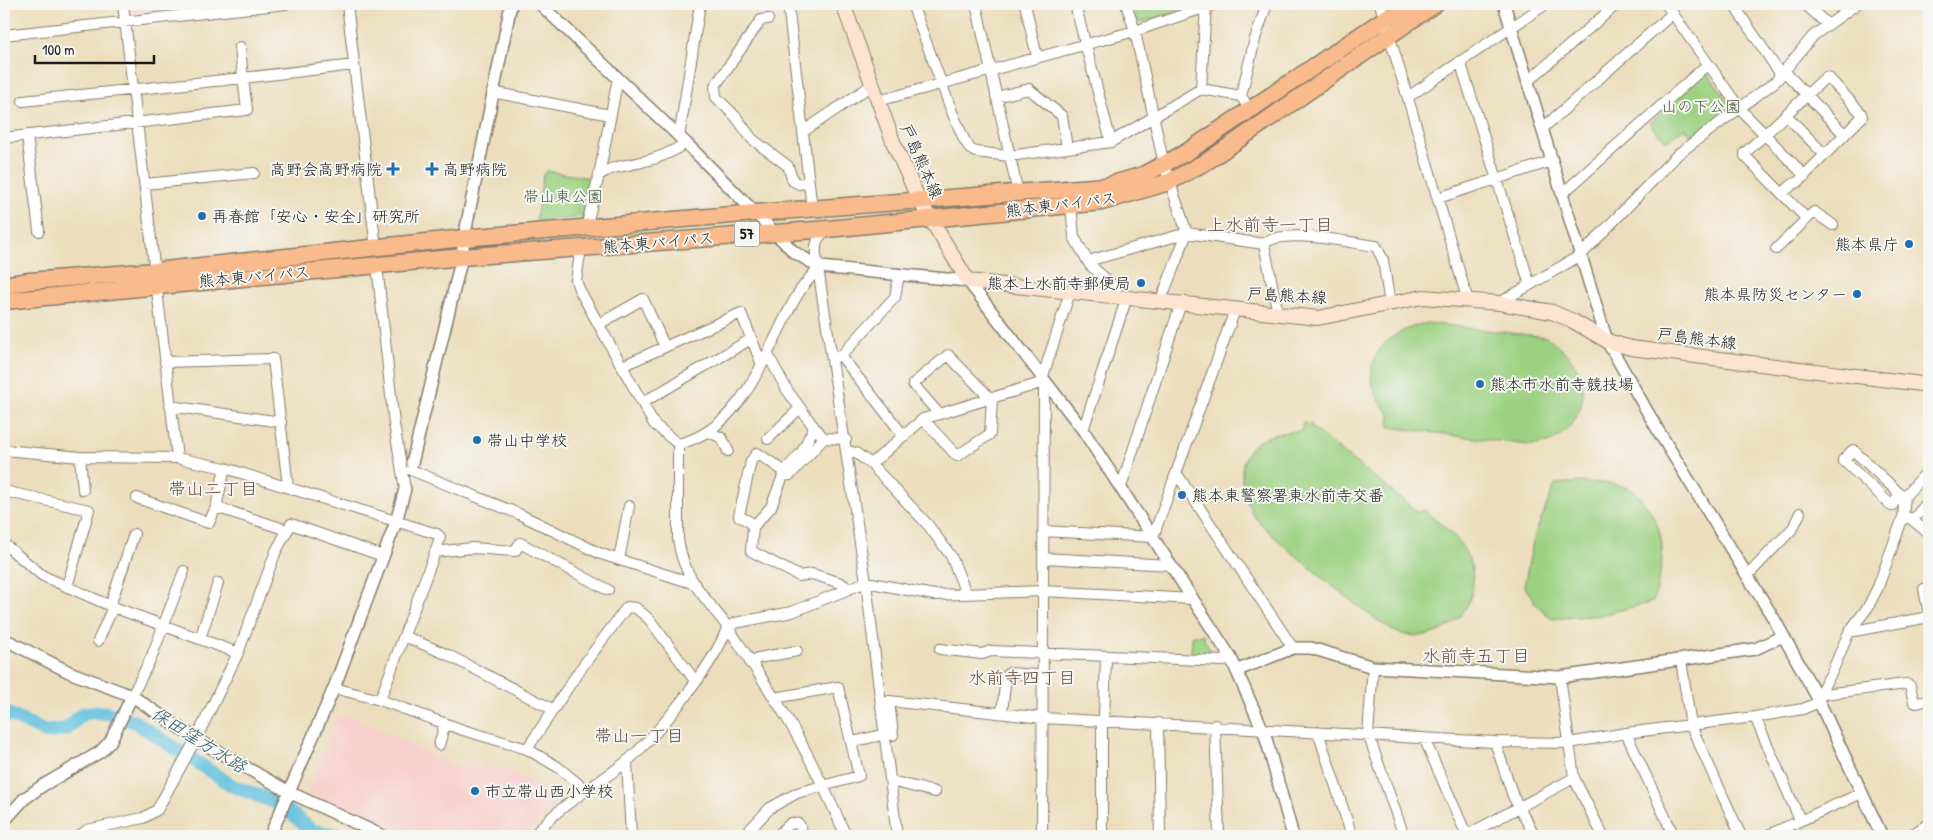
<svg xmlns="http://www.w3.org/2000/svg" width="1933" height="840" viewBox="0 0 1933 840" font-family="'Patrick Hand','Klee One',sans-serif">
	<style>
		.built { fill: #f7d0cb }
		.green { fill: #9dd182; stroke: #5c764f }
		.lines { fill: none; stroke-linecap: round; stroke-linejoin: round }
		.river { stroke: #5fc0de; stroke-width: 14 }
		.minor-casing { stroke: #847d6c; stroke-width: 12 }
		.tertiary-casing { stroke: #847d6c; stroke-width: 14 }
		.secondary-casing { stroke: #847d6c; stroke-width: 16 }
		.trunk-casing { stroke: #847d6c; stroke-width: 19 }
		.minor { stroke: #fff; stroke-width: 10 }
		.tertiary { stroke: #fff; stroke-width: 11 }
		.secondary { stroke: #fde4d1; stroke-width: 14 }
		.trunk { stroke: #fabb8c; stroke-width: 16 }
		.poi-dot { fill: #1f6fb2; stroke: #f6f6f2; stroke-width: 2 }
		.labels { text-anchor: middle; stroke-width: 4; stroke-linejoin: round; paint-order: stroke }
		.shield { fill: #f6f6f2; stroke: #5d5d5c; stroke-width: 1 }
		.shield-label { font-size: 15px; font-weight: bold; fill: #1c1c1c }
		.park-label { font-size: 16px; fill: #495b40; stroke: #f6f6f2 }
		.street-label { font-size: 16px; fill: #1c1c1c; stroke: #f6f6f2 }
		.poi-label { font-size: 16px; fill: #1c1c1c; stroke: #f6f6f2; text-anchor: start }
		.neighbourhood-label { font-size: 18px; fill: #664e3e; stroke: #f6f6f2 }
		.water-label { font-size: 18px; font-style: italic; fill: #375e6a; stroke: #f6f6f2 }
	</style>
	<rect width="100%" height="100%" fill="#f6f6f2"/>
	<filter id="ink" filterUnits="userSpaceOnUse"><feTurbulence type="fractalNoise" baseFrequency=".02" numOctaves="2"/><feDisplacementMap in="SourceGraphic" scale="10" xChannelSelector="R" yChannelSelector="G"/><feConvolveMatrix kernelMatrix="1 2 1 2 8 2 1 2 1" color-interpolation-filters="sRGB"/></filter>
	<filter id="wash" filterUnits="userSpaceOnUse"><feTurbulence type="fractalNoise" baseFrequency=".0096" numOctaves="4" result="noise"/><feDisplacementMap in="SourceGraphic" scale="20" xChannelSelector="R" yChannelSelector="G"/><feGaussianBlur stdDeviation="1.12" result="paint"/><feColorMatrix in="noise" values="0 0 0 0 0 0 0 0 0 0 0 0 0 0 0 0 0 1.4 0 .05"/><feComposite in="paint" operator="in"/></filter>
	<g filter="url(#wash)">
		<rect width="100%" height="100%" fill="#ecdebc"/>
		<path class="built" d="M126,4H250L128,17Z
			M347,714L444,761L475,767L502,766L559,799L526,836H412L307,792L337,717Z"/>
		<path class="green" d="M1132,4H1200L1139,23Z
			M1706,71L1734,109L1693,139L1685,128L1666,141L1649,124Z
			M547,171L590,178L593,181L585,217L536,221L543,175Z
			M1427,323L1546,337C1579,357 1597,394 1569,427C1564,433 1555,441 1547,443C1542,445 1534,445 1528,445L1389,427L1390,415C1352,373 1377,333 1427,323Z
			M1303,423L1312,425L1311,427L1419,513L1423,509C1439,522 1458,536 1467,555C1489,601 1447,648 1398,633C1380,627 1265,533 1254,516C1245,501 1241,486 1242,470C1245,438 1275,432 1301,431Z
			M1579,482C1596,483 1617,482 1632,490C1637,492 1641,500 1645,504C1670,536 1663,566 1653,602L1601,615L1552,619L1537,605L1524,586L1534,537L1555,484Z
			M1192,635H1204V639L1211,651L1207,656L1191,655Z"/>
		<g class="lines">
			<path class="river" d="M4,712L46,732L67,729L82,714L92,712L107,713L135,722L233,786L279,804L313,831L345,836"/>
		</g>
	</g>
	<g filter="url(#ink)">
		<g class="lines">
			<g class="minor-casing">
				<path id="minor" d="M123,4L177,458
					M347,4L376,248
					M788,4L812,209
					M912,4L952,112L964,139L970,149L976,152L1009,156L1111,142L1201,89L1241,96L1250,110
					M976,4L1018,193
					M1025,4L1037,57
					M1075,4L1111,142
					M1126,4L1135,31L1164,165L1187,233L1161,300
					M1380,4L1468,301
					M1666,4L1740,109L1805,176
					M1733,4L1781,75
					M1805,4L1827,24
					M768,19L761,20L715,86L716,97L736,117L752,139L788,166L793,181L799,184L809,182
					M4,35L286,4
					M1460,61L1530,285
					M1784,71L1844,134
					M1527,82L1617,4
					M1201,89L1206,4
					M492,92L610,115
					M1241,96L1255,39L1267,4
					M996,97L1029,89L1062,116L1067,148
					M1408,97L1546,4
					M23,101L243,78L240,47
					M878,101L1135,31L1215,4
					M1786,115L1824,154
					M1543,128L1673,13
					M804,131L872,85
					M27,135L39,231
					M679,137L700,4
					M4,138L247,110L243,78L354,65
					M599,175C613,165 629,166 645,161C660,158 674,151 686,143
					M145,184L254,173
					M1562,194L1708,64
					M1782,194L1793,184L1798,182L1862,117L1861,113L1829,78L1826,77L1745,153V156L1807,219
					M1438,198L1552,161
					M1071,206L1074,237L1090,265L1116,288V296
					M586,228L599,175L618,78
					M827,230C817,237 815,243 816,255L866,582L897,836
					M1264,244C1282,227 1351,243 1376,246L1383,260L1390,304
					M581,248L576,280L579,289L654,424L678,444
					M1776,249L1814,212L1833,225
					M1088,261L1187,233L1264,244L1278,314
					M377,265L394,424L405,489
					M1499,303L1581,255L1678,154L1776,81L1813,36L1857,4
					M599,324L643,299L665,347
					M768,355L787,390L814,427
					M841,356L904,436
					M833,357L841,356L895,297L899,275
					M165,362L273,359L288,487
					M622,366L741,313L762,365
					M1042,379L1070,292
					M642,403L751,339
					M170,406L281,422
					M939,414L913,384L948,355L990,398
					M923,419L957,456L990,434L992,397
					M1083,430L1127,297
					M709,432L722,438L728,451
					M824,438L846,439
					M768,439L800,408
					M678,444V539C684,578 700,591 723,621C744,650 763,680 782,710C807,750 827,793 846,836
					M678,444C746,428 766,347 798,294C803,285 812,276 819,267
					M4,450L80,457L177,458L225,468L437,534L440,537L437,547L380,700
					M1853,450L1900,494L1892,506L1843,460Z
					M846,451L856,453L871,464L928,525L951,556L966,593
					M80,457L83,490
					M871,464L923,419L1044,382L1042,836
					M789,466L802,452L814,427L824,438L790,475L783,476L771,507L753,527L751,551L799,576L812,574L841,583L848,588
					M411,470L519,514L601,554L692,583
					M1177,474L1293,648
					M1121,487L1181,303
					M4,491L89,510L67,587
					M137,498L209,523L216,507L225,468
					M216,507L287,530
					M1903,517L1905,496L1929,470
					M1913,520L1929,500
					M753,527L750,522L739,516L751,461L757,453L790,475
					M1043,531L1153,537L1235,310
					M4,544L43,576L113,607L238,653
					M435,552L472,548L515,551L520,543L608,590
					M1043,558L1170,565
					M619,560L629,506
					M1747,576L1793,528L1800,513
					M1924,589L1929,614
					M110,606L134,534
					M1849,632L1929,617
					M404,636L448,655L552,709
					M200,639L218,583
					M98,641L113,607
					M940,649L982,654L991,651L1223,661L1231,658
					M1681,660L1691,726L1741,836
					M750,663L758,658L797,651
					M1373,667L1368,734L1404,836
					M1560,677L1574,778L1603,836
					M334,688L380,700L463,730L527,749L558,767L587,791
					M1819,694L1832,672L1849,632L1868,607L1878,587L1903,517L1910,518L1929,534
					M1816,695L1906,684L1910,686L1914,702L1917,703L1929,700
					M132,696L152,656L184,571
					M1002,712L1006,676L1009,673L1037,675
					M1755,717L1800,820
					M1104,720L1106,656
					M1158,723L1160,836
					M1215,725L1219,836
					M1318,732L1352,836
					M1626,733L1674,836
					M1424,738L1467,836
					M852,742L886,734L893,735L889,701L1043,718L1495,742L1569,743L1626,733L1755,717L1803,709L1819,702
					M1495,742L1513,796L1535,836
					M439,745L445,723
					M527,749L579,671L627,607L636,608L649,619L696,682
					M627,761L631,836
					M891,781L935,792
					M79,836L87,830L143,818L157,810L196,739L238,653L276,551L291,524L383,556
					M534,836C558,805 596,786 626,762C656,737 715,664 727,628L735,623L792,612L866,582L934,595L1043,591L1193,599
					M744,836L770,808L797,793L859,776L838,687L774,698
					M777,836L791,823L799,824L804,836
					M1102,836V720
					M1465,836L1574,778
					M1766,836L1862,793
					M1909,836L1929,824"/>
			</g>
			<g class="tertiary-casing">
				<path id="tertiary" d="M540,4L686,143L794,252L819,267L968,281L1083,430L1231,658L1265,735L1293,836
					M1504,4L1607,341L1659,432L1774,619L1816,695L1882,836
					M412,463L462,257L464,238L511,4
					M4,639L69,672L132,696L196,739L289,792L383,836
					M1238,670L1293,648H1311L1373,667L1560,677L1755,649L1783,636
					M4,821L24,799L42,786L100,752L110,742L132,696
					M270,836L334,688L396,522L405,489"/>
			</g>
			<g class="secondary-casing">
				<path id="secondary" d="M843,4L894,144L919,200L968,281L1318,318L1423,297L1499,303L1552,312L1573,321L1607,341L1631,348L1929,385"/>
			</g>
			<g class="trunk-casing">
				<path id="trunk" d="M4,285L29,281L155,271L464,238L755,213L1106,186L1143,175L1187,152L1407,4
					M4,301L462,257L827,229L1102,202L1169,182L1209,160L1435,4"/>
			</g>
			<use href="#minor" class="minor"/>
			<use href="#tertiary" class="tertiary"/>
			<use href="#secondary" class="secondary"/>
			<use href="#trunk" class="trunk"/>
		</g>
	</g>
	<g class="poi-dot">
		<path d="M390.5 161.5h5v5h5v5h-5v5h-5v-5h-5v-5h5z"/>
		<path d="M429.5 161.5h5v5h5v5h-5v5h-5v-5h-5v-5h5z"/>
		<circle cx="202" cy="216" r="5"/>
		<circle cx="1909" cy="244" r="5"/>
		<circle cx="1141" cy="283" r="5"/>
		<circle cx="1857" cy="294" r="5"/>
		<circle cx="1480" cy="384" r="5"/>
		<circle cx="477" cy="440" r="5"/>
		<circle cx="1182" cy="495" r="5"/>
		<circle cx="475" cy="791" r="5"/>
	</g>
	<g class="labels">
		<rect class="shield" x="734.5" y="221.5" width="25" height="25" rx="4"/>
		<g class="shield-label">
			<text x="747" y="239">57</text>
		</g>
		<g class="park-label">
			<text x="1701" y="112">山の下公園</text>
			<text x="563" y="202">帯山東公園</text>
		</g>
		<g class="street-label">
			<text transform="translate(922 161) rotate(66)" y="6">戸島熊本線</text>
			<text transform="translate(1061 204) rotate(-7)" y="6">熊本東バイパス</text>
			<text transform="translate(658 242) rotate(-5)" y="6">熊本東バイパス</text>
			<text transform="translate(254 276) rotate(-5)" y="6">熊本東バイパス</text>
			<text transform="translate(1287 295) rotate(3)" y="6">戸島熊本線</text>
			<text transform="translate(1697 338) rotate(7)" y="6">戸島熊本線</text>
		</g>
		<g class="poi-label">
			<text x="382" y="175" text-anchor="end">高野会高野病院</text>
			<text x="443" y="175">高野病院</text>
			<text x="212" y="222">再春館「安心・安全」研究所</text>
			<text x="1899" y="250" text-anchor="end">熊本県庁</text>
			<text x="1131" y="289" text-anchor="end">熊本上水前寺郵便局</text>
			<text x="1847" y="300" text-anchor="end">熊本県防災センター</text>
			<text x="1490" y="390">熊本市水前寺競技場</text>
			<text x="487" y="446">帯山中学校</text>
			<text x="1192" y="501">熊本東警察署東水前寺交番</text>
			<text x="485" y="797">市立帯山西小学校</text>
		</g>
		<g class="neighbourhood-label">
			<text x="1270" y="231">上水前寺一丁目</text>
			<text x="213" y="495">帯山二丁目</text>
			<text x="1476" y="662">水前寺五丁目</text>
			<text x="1022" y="684">水前寺四丁目</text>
			<text x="639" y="742">帯山一丁目</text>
		</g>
		<g class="water-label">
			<text transform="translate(199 740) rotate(32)" y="6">保田窪方水路</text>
		</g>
	</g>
	<rect width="1933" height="840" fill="none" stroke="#f6f6f2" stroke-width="20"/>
	<path d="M35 55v8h119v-8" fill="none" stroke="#1c1c1c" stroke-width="2.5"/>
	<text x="42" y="55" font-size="15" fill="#1c1c1c" stroke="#f6f6f2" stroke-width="4" paint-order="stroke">100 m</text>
</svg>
